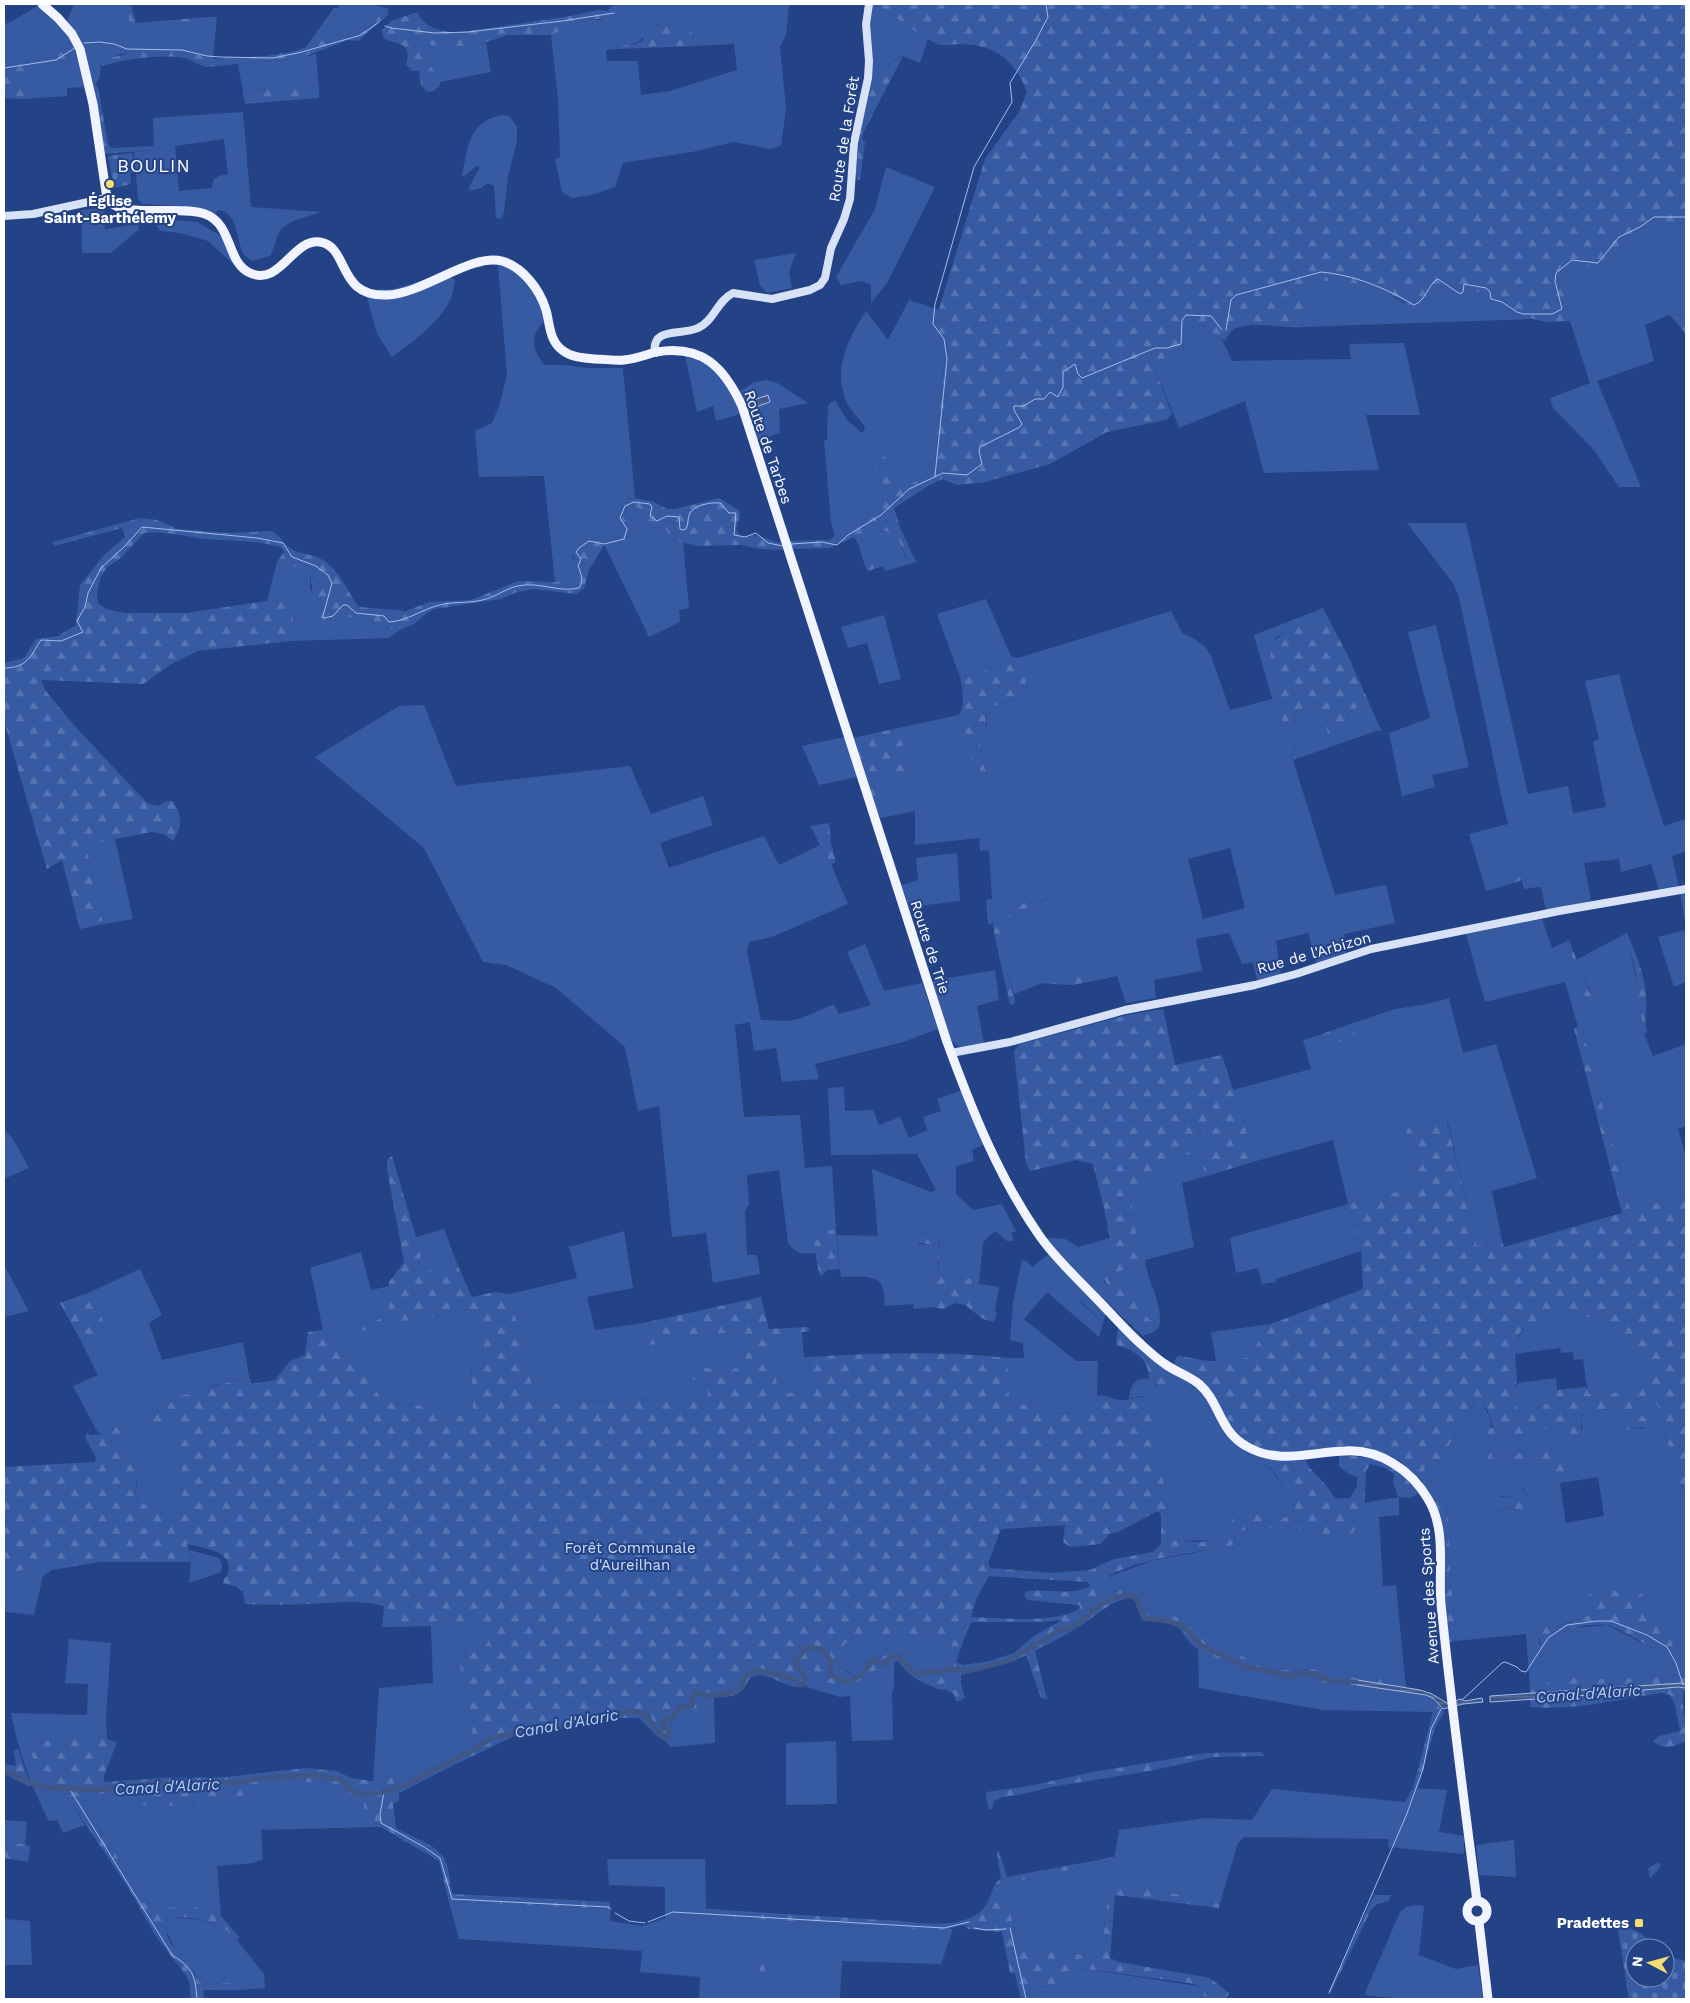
<svg xmlns="http://www.w3.org/2000/svg" width="1690" height="2003" viewBox="0 0 1690 2003" font-family="'Work Sans',sans-serif">
	<style>
		.grass { fill: #375ba3; fill-rule: evenodd }
		.forest { fill: url(#forest-firs); fill-rule: evenodd }
		.cemetery { fill: url(#cemetery-stones) }
		.water { fill: url(#water-rules); stroke: #a2bbea }
		.lines { fill: none; stroke-linecap: round; stroke-linejoin: round }
		.stream { stroke: #a2bbea; stroke-width: 1 }
		.canal { stroke: #3f5687; stroke-width: 5 }
		.secondary { stroke: #d8e2f7; stroke-width: 8 }
		.primary { stroke: #f1f4fe; stroke-width: 9 }
		.poi-dot { fill: #f4dd71; stroke: #234386; stroke-width: 2 }
		.labels { text-anchor: middle; stroke-width: 4; stroke-linejoin: round; paint-order: stroke }
		.street-label { font-size: 15px; fill: #fff; stroke: #234386 }
		.poi-label { font-size: 15px; font-weight: bold; fill: #fff; stroke: #234386 }
		.park-label { font-size: 15px; fill: #d2def7; stroke: #234386 }
		.water-label { font-size: 16px; font-style: italic; fill: #b9ccf0; stroke: #234386 }
		.quarter-label { font-size: 18px; letter-spacing: 1px; fill: #fff; stroke: #234386 }
	</style>
	<defs>
		<pattern id="forest-firs" width="22" height="20" patternUnits="userSpaceOnUse" patternTransform="scale(1.25)"><rect width="22" height="20" fill="#375ba3"/><path d="M5 1l3.5 6h-7zM16 11l3.5 6h-7z" fill="#5574b1"/></pattern>
		<pattern id="cemetery-stones" width="16" height="16" patternUnits="userSpaceOnUse" patternTransform="scale(1.25)"><rect width="16" height="16" fill="#375ba3"/><path d="M2 7V4a2 2 0 0 1 4 0v3zM10 15v-3a2 2 0 0 1 4 0v3z" fill="#5574b1"/></pattern>
		<pattern id="water-rules" width="6" height="5" patternUnits="userSpaceOnUse" patternTransform="scale(1.25)"><rect width="6" height="5" fill="#3f5687"/><path d="M0 2.5h6" fill="none" stroke="#5c6f99"/></pattern>
	</defs>
	<rect width="100%" height="100%" fill="#234386"/>
	<path class="grass" d="M74,4H125L131,27L209,22L208,17H217L213,59L179,49L121,54L101,61L100,76L94,87L78,35L67,21Z
		M340,4H371L385,8C380,13 378,19 373,24C360,35 342,42 325,43L321,39Z
		M614,4H789L786,35L780,47L786,108L781,146L770,149L733,142L697,151L623,163L615,187L592,195L572,198L562,192L555,159L560,157L558,98L551,35L585,20H600L612,15L607,11ZM688,22L691,26L693,46L734,44L737,70L670,91L641,95L638,61H607L606,50L617,49L619,46C639,44 641,43 650,25Z
		M871,4C885,4 916,30 928,39L920,63L902,56C876,69 875,81 865,107Z
		M39,5L63,29L74,45L52,57L31,61L4,62V21L7,24Z
		M426,40L477,45L486,43L491,72L440,82V77L415,49L417,42Z
		M77,51L87,87L67,88V96L24,99L28,91L31,65L70,61V55Z
		M316,54L319,90L311,85L249,89L243,92L238,64C265,61 290,61 316,54Z
		M243,112L251,207L321,212C308,217 285,220 279,233C275,241 275,247 270,256L252,261C249,259 245,256 243,253C236,238 238,213 218,210L215,215L195,207L143,204L138,199L134,152L153,150L154,148L153,118ZM224,139L228,174L219,176L214,179L212,188L179,191L175,146Z
		M503,115L509,116L517,126V141L508,176L504,212L501,219L496,218L494,186L488,183L481,188L469,191V187L480,167L476,166L466,175L462,176C468,147 468,121 503,115Z
		M886,167L935,187L887,283L871,303V285L862,281L841,285L836,277L875,209Z
		M103,208L105,229L139,224L138,230L111,253H82L81,210Z
		M162,219L197,222L223,237L234,262L232,263L208,241L180,233L160,231L153,221Z
		M1686,222V319L1674,313L1645,325L1654,361L1597,381L1641,487H1619L1594,450L1553,408L1550,398L1590,383L1570,321L1560,270L1561,266C1569,266 1595,267 1600,265C1613,259 1620,246 1630,236C1644,223 1668,224 1686,222Z
		M796,253L789,272L792,288L767,293L760,285L754,260Z
		M498,265C525,268 539,297 544,321C529,339 532,347 544,365H564L586,368H623L635,498L629,499L614,515L623,523L625,530C622,538 616,538 609,540L626,541L627,522L622,515L627,507C644,504 643,515 650,527L665,528L671,539L683,542L689,608L679,610L680,622L649,637L603,542L572,555L575,567V578L555,582L544,476L479,477L475,431L492,423L500,403L507,375Z
		M439,276L451,277L455,280C453,315 417,338 392,357L377,334L366,293L374,290L393,289Z
		M1320,281L1364,284L1385,291L1403,303L1429,304L1438,286L1467,287L1485,295L1503,307L1525,314L1533,319L1301,327L1306,308L1301,290Z
		M909,300L939,310L935,322L940,332L945,355L937,444L932,473L902,488H893L883,452H871L883,502C881,518 860,526 847,528L835,520L831,522L824,440H827L828,405L835,400L847,420L862,433L865,429L864,425C859,419 851,411 847,403C832,369 848,339 866,311L888,340Z
		M1196,324C1219,334 1223,338 1232,361L1351,359L1349,344L1404,343L1420,415H1366L1379,470L1264,473L1245,401L1179,428L1153,364L1184,349L1177,329L1186,325Z
		M685,355C717,365 729,383 740,414L716,421L713,406L697,412Z
		M767,380L777,383L808,403L779,409L780,433L757,440L740,391L755,382Z
		M1407,523H1466L1528,794L1568,786L1573,813L1606,807L1593,742L1599,739L1585,681L1619,674L1633,727L1664,826L1686,819V851L1672,856L1679,887L1659,890L1651,864L1621,872L1619,859L1584,863L1591,901L1546,910L1541,887L1530,888L1517,866L1511,867L1507,885L1486,891L1469,834L1508,824L1501,795L1459,597L1453,583Z
		M883,530L895,533L906,558L912,554L917,562L885,571L883,566L874,569L868,540Z
		M277,562L280,569L297,565H307L310,570V588L324,620L355,617L389,628L400,630L389,638L290,641L295,616L267,601Z
		M986,599L1011,656L1018,658L1171,611L1182,633L1195,639L1206,648L1211,656L1230,710L1272,699L1254,635L1316,611L1319,620L1276,637L1269,652L1284,685L1287,735L1293,760L1335,895L1386,885L1395,923L1344,934L1347,952L1317,964L1308,933L1276,941L1281,974L1257,980L1253,962L1242,964L1229,933L1196,939L1202,971L1154,980L1156,998L1126,1003L1117,976L1111,972L1067,973L1051,984L1043,983L1014,994C1008,974 992,935 1006,918L1053,897L996,915L993,923L988,924L986,900L992,899L989,850L980,851L979,838L915,845V811L880,818L871,796H875L874,780L896,731L889,730L959,715L970,753L987,775L980,744V732L987,726L986,709L1022,696C1025,681 1029,671 1015,662L960,677L937,614ZM1230,848L1245,908L1203,919L1188,859Z
		M884,615L901,679L879,684L867,643L848,648L841,627Z
		M1436,625L1469,767L1432,775L1435,787L1402,796L1389,733L1430,718L1408,632Z
		M1363,702L1376,731L1296,759C1296,743 1292,727 1296,712L1314,703L1318,705L1321,710L1347,726L1345,722L1351,712Z
		M424,705L456,786L630,766L651,814L703,796L713,825L660,843L669,868L764,836L779,865L820,845L831,864L848,904L772,937L749,942L747,951L761,1020L788,1021L802,1018L834,1004L839,1014L871,1005L847,952L865,944L884,991L922,983L938,1029L903,1042L815,1064L819,1079L782,1082L776,1048L754,1051L750,1022L735,1025L744,1117L800,1115L805,1168L832,1166L836,1230L812,1233L815,1253C802,1254 796,1254 788,1243L779,1170L747,1175L749,1204L745,1211L747,1255H757L760,1274L713,1283L706,1233L672,1237L659,1106L638,1111L625,1047L556,988L506,965L483,962L424,848L315,757L399,706Z
		M845,737L857,777L819,785L802,746Z
		M115,839L133,919L103,924L86,845Z
		M888,853H891L902,885L918,880L916,858L957,853L960,901L909,907L917,933L915,934Z
		M1686,892V927L1680,893Z
		M1542,919L1552,948L1567,941L1588,1006L1590,992L1576,960L1623,935L1628,943L1633,964L1640,998L1641,1019L1644,1034L1653,1056L1686,1044V1126L1678,1129L1686,1157V1197L1630,1209L1582,1028L1578,1027L1565,982L1485,1002L1466,934Z
		M1686,930V982L1674,987L1658,937Z
		M995,970L999,1000L977,1006L984,1044C969,1046 957,1053 949,1036L931,981Z
		M1449,998L1463,1053L1496,1044L1537,1178L1492,1191L1502,1241L1477,1247L1447,1118L1406,1129L1420,1186L1349,1204L1361,1251L1276,1279V1282L1262,1284L1258,1268L1236,1273L1230,1238L1348,1204L1333,1140L1256,1161L1233,1090L1311,1069L1303,1040L1317,1036L1319,1037L1337,1034L1333,1030L1395,1009L1427,1004Z
		M844,1087L845,1111L873,1110L879,1125L900,1117L909,1138L927,1130L923,1117L941,1111L937,1099L962,1090L983,1145L972,1150L974,1161L956,1166V1194L973,1210L1002,1204L1016,1231L1011,1233L1014,1241H1007L995,1231L983,1242L979,1284L999,1287L995,1310L984,1306L974,1296L973,1284L971,1279L938,1273L940,1243L930,1233L911,1236L919,1244L933,1245L935,1253L933,1307L914,1309L913,1304L885,1306C884,1300 885,1292 882,1286C877,1273 852,1277 841,1277L837,1235L878,1236L872,1169L931,1192L936,1190L917,1154L831,1155L828,1088Z
		M1202,1128H1206L1208,1133L1203,1169L1207,1176L1182,1183L1194,1247L1145,1260C1147,1281 1164,1305 1159,1327L1147,1317L1118,1278L1121,1272L1129,1192C1149,1184 1151,1180 1160,1160L1193,1154Z
		M4,1129L13,1139L29,1168L4,1179Z
		M444,1229L458,1266L437,1272L422,1268L419,1262L422,1253L416,1237Z
		M624,1231L633,1288L587,1297L595,1330L643,1323L647,1341L719,1333L736,1334L744,1339L746,1352L745,1362C729,1372 723,1378 705,1367L695,1381H703L708,1386L707,1400L701,1403L691,1396L665,1399L571,1401L537,1407L510,1294L577,1278L569,1247Z
		M1048,1238L1065,1239L1078,1247L1110,1238C1112,1247 1117,1260 1113,1268C1110,1273 1107,1276 1104,1282L1109,1288L1116,1311L1054,1249L1046,1239Z
		M361,1252L371,1290L389,1286V1314L373,1322L363,1325L364,1331L402,1321L474,1309L483,1349L481,1355L471,1363L473,1415C456,1420 450,1410 435,1407C418,1404 400,1405 383,1402L357,1359L346,1352L336,1351L323,1330L310,1268Z
		M1049,1254L1072,1279L1080,1302L1103,1323L1099,1337L1047,1292L1024,1319L1076,1361H1098L1097,1396L1094,1412L1051,1414L1047,1406L1034,1403L1022,1405L1008,1398V1358H1024L1023,1343L1010,1340L1013,1303L1022,1260L1027,1261L1032,1267Z
		M4,1265L29,1311L4,1317Z
		M140,1269L162,1315L149,1323L162,1360L243,1342L249,1376L212,1386L161,1413L117,1426L105,1434L98,1433L73,1386L98,1375L81,1341L107,1330L88,1293Z
		M1553,1315C1566,1316 1602,1316 1611,1324C1618,1331 1619,1341 1622,1349L1642,1360L1647,1367L1643,1384L1624,1392L1588,1394L1583,1359L1574,1360L1573,1352L1561,1353L1560,1348L1514,1354C1514,1346 1516,1342 1520,1335C1529,1319 1536,1319 1553,1315Z
		M1271,1324L1248,1357L1234,1361H1216L1211,1332Z
		M802,1332L804,1357H809L812,1390L794,1393H778L771,1337Z
		M1175,1373L1200,1389L1249,1452L1246,1458L1270,1468L1295,1504L1293,1514L1278,1520L1258,1514L1226,1528L1221,1534L1213,1540L1180,1541L1171,1539L1167,1532L1168,1497L1161,1473L1154,1437L1153,1405L1148,1397L1141,1396L1129,1399C1129,1386 1137,1374 1152,1380L1157,1388L1170,1389Z
		M1556,1378L1557,1390L1550,1393L1551,1403L1518,1411L1514,1389L1518,1383Z
		M1651,1393C1654,1399 1659,1406 1661,1414C1669,1442 1671,1470 1683,1497H1686V1675L1610,1679L1565,1677L1530,1689L1526,1634L1456,1641L1449,1554V1522L1446,1503L1424,1469L1438,1464L1478,1397C1499,1425 1490,1436 1482,1467L1536,1463L1548,1464L1550,1470L1555,1477L1564,1473L1566,1461L1551,1447L1492,1458L1491,1445L1520,1435L1561,1425L1570,1431L1577,1445L1582,1429L1581,1416L1599,1410L1616,1408L1621,1430L1644,1428L1633,1412L1635,1400ZM1598,1477L1604,1516L1566,1523L1560,1483ZM1519,1486L1524,1489L1528,1497L1520,1511C1512,1506 1506,1506 1499,1513L1501,1496L1510,1497L1514,1489ZM1584,1593L1550,1619L1547,1627L1551,1629C1565,1622 1581,1620 1594,1611L1589,1595L1668,1659L1656,1650L1607,1625L1573,1628L1565,1631L1540,1645L1538,1636L1556,1606Z
		M165,1424H174L179,1434L182,1502L175,1512L168,1515L156,1513L135,1497L137,1481L110,1439L132,1427Z
		M1399,1497V1515L1379,1517L1383,1586L1396,1585L1406,1688L1383,1684L1381,1679L1337,1673L1323,1669L1284,1670L1256,1664L1201,1632L1189,1621L1158,1611L1148,1602L1142,1593L1126,1588L1098,1597L1097,1585L1103,1579L1151,1561L1234,1545L1235,1532C1261,1527 1295,1523 1319,1536L1364,1515V1503Z
		M189,1550L219,1558L222,1564L221,1572L189,1583L191,1562Z
		M46,1564L52,1570L43,1576L34,1615L4,1612V1575Z
		M482,1625L490,1630L487,1644L481,1649H466L458,1656L472,1727L471,1742L453,1753L456,1764L399,1793L392,1778L373,1781L379,1688L433,1683L431,1626Z
		M941,1634L952,1641C947,1669 947,1673 917,1670L903,1655L895,1654L868,1660L860,1669L852,1673L839,1668L844,1645L855,1636Z
		M69,1639L111,1643L106,1717L107,1740L101,1738L30,1741L26,1745L49,1787L66,1795L85,1825L63,1833L57,1820L49,1821C30,1784 19,1753 11,1713L87,1715L88,1684L65,1683Z
		M1198,1649L1245,1671L1288,1679L1308,1677L1324,1683L1364,1685L1389,1689L1426,1695L1433,1698L1438,1705L1433,1712L1323,1710L1199,1688Z
		M885,1665L889,1669V1690L892,1692L893,1740L852,1741L850,1696L840,1697L806,1687C823,1675 826,1686 840,1684C857,1682 870,1671 885,1665Z
		M702,1696L714,1697L715,1743L671,1747L664,1740L670,1738C671,1723 675,1710 692,1709Z
		M836,1741L837,1804L786,1805V1743Z
		M273,1779L340,1785L350,1794L364,1797L374,1812L376,1827L261,1830L263,1859L254,1863L217,1866L221,1916L189,1905L156,1911L143,1897L81,1800L115,1790L129,1791L145,1806L258,1791L262,1786Z
		M1413,1788L1447,1790L1439,1832L1464,1836V1854L1388,1847L1389,1839L1244,1837L1238,1843L1220,1903L1162,1891L1109,1884L1101,1957L1021,1947L1016,1939L1004,1884L1114,1860L1119,1830L1206,1818L1252,1820L1272,1789L1405,1802Z
		M4,1820L27,1822L25,1844L4,1843Z
		M1514,1840L1516,1877L1479,1875L1476,1845Z
		M607,1859H705L706,1908H700L701,1915L894,1929H953L941,1964L842,1961L840,1999H699L700,1977L640,1972L642,1951L459,1939L449,1902L610,1909V1921L643,1926L665,1918V1887L609,1885Z
		M1657,1863L1661,1864L1659,1869L1650,1878L1648,1868Z
		M1417,1905L1424,1906L1419,1955L1456,1969L1478,1965L1483,1999H1402L1364,1995L1400,1912L1406,1907Z
		M174,1917L201,1920L219,1926L232,1934L264,1974L265,1988L239,1990V1985L235,1982L204,1985L199,1983L195,1973L177,1953L165,1928L168,1918Z
		M4,1919L30,1921L32,1965H4Z
		M1071,1967L1204,1987V1999H1030L1029,1987H1045Z"/>
	<path class="forest" d="M125,4H131L136,23L208,17L209,22L131,27Z
		M875,4H1686V222C1668,224 1644,223 1630,236C1620,246 1613,259 1600,265C1595,267 1569,266 1561,267L1560,270L1570,321L1547,322L1533,319L1525,314L1503,307L1485,295L1467,287L1438,286L1429,304L1413,307L1385,291L1364,284L1320,281L1302,291L1306,308L1301,327C1282,329 1251,320 1234,329C1230,332 1227,338 1224,341C1207,329 1200,319 1177,329L1184,349L1153,364L1172,414L1166,420L1107,432L1050,464L985,482L957,485L942,479L928,486L894,508L900,527L912,554L907,558L895,534L883,530L868,540L874,569L868,571C861,560 862,547 854,537L830,548L791,549L788,541L830,540L835,535L831,522L835,520L847,528C861,526 881,517 883,502L871,452L879,449L883,451L894,488H902L932,473L937,444L945,355L940,332L935,322L985,159L1019,112L1027,92C1014,59 996,45 960,44C953,44 943,47 937,44C917,35 896,15 875,4Z
		M334,8L338,9L321,39L325,43C342,42 361,35 373,24C378,19 380,13 385,8L388,9V15L358,41L349,40L300,58L206,67C198,65 190,59 184,58C157,54 128,59 102,66L101,61L104,59L136,52L179,49L213,59L266,56L291,52L306,47Z
		M598,10L607,11L612,15L609,18L585,20L551,35H508L477,45L445,47L431,45L426,40L417,42L415,49L440,77V86L435,90L427,92L421,85L419,71H412L406,65C412,44 401,45 384,39L382,30L391,21L417,12C425,28 438,30 455,33L571,16Z
		M688,22L691,25L693,46L617,49L619,46L636,44L643,40V30L650,25Z
		M74,45L77,51L70,55V61L31,66L28,91L24,99L4,98V62L31,61L52,57Z
		M903,56L863,133L862,140L865,142L860,180L857,179L856,172L860,132L865,107L877,75L890,63Z
		M95,84L98,87L108,144L112,148L154,146L153,150L104,154L94,87Z
		M311,85L319,90V98L245,104L243,92L249,89Z
		M1674,313L1686,319V334L1670,315Z
		M635,498L654,502L667,509H676L719,498L739,510L740,516L736,529L740,535L744,537C758,531 768,541 781,543L784,550L762,549L740,545L697,546L671,539L665,528L650,527C643,515 644,504 627,507L622,515L627,522L630,532L626,541L610,544L609,540C616,539 622,538 625,530L623,523L614,515C616,505 625,500 635,498Z
		M140,518L157,520L178,529L229,533L271,531C280,535 284,544 291,549C301,554 311,554 321,559C339,568 347,591 359,607L406,611L429,602L471,600L518,581L555,582L575,578C576,567 572,557 574,545L584,540L603,542L604,545L589,570L584,588L576,594L533,589L517,592L501,599L434,609L423,616L414,624L400,630L389,628L355,617L324,620L315,615C313,604 312,572 307,565L280,569L277,562L284,552L281,547C257,540 232,541 207,539C186,537 165,531 144,533L120,559L107,567L100,579L97,593L98,603L106,609L125,613H186L272,600C301,605 294,619 290,641L198,651L173,663L143,684L41,680L45,690L71,722L147,803L158,806L166,801H173C182,817 183,825 173,841L164,834L151,832L86,845L103,924L80,929L62,860L47,869L4,721V663L24,658L36,639L58,636L76,625L80,585L104,555L125,537L122,528L54,546L52,542Z
		M1323,608L1350,660L1381,730L1376,731L1363,703C1346,716 1346,713 1347,734L1329,736L1318,705L1314,703L1296,712C1292,727 1296,743 1296,759L1293,760L1277,701L1279,693L1284,690V685C1280,676 1271,662 1270,653C1266,635 1306,626 1319,620L1316,611Z
		M1015,662C1027,670 1029,683 1022,696L986,709V726L980,732V744L987,775L982,776L979,765L973,764L959,715C965,703 963,691 960,677Z
		M889,730L896,731L902,740L907,772L874,780L875,796H871L853,738Z
		M829,823L831,843L836,862L831,864L810,826Z
		M1514,865L1517,866L1530,888L1524,889L1522,880L1507,885L1511,867Z
		M1052,891L1054,892V896L1006,918C992,936 1010,979 1015,1000L1014,1005L1010,1004L995,938L993,923L996,915Z
		M1627,933C1635,952 1645,975 1646,997C1647,1009 1644,1020 1647,1032L1644,1034C1637,1002 1640,964 1623,935Z
		M1569,940L1595,1007L1592,1009H1589L1588,1006L1567,941Z
		M1111,972L1117,976L1073,985L1051,984L1067,973Z
		M1163,1009L1175,1065L1222,1055L1256,1161L1207,1176L1203,1169L1208,1133L1206,1128H1202L1193,1154L1160,1160C1150,1181 1151,1183 1129,1192L1141,1262L1121,1271L1118,1278L1147,1317L1159,1327L1154,1332L1143,1336L1116,1311L1104,1277L1113,1268L1114,1259L1104,1208L1093,1164L1076,1160L1030,1171L1026,1163L1014,1051L1020,1044L1127,1015Z
		M1578,1027L1582,1028L1630,1209L1686,1197V1497L1683,1498C1671,1470 1669,1442 1661,1414C1659,1407 1654,1399 1651,1393L1635,1400L1634,1412L1648,1419V1426L1621,1431L1615,1408L1599,1410L1581,1416V1443L1576,1445L1570,1431L1561,1425L1520,1435L1491,1445L1492,1458L1551,1447L1560,1450L1566,1461L1564,1473L1555,1477L1550,1470L1548,1464L1536,1463L1482,1467L1481,1458L1483,1433L1493,1427L1487,1409L1477,1398L1438,1464L1424,1469L1446,1503L1449,1522V1554L1456,1641L1449,1642L1436,1505L1422,1481L1399,1460L1378,1452L1284,1453L1262,1449L1248,1444L1237,1436L1194,1376L1174,1364L1176,1358L1179,1356L1208,1361H1234L1248,1357L1271,1324L1363,1289L1361,1251L1349,1204L1420,1186L1406,1129L1446,1117L1477,1246L1502,1241L1504,1247L1622,1213L1574,1029ZM1553,1315C1566,1316 1602,1316 1611,1324C1618,1331 1619,1341 1622,1349L1642,1360L1647,1367L1643,1384L1624,1392L1589,1394L1586,1387L1557,1390L1549,1393L1551,1403L1518,1411L1514,1389C1518,1381 1517,1376 1516,1367C1512,1334 1521,1323 1553,1315Z
		M1333,1030L1338,1034L1356,1033L1358,1036C1347,1043 1328,1043 1317,1036Z
		M392,1156L416,1237L421,1243L422,1253L419,1262L422,1268L437,1272L458,1266L472,1297L494,1292L510,1294L537,1407L571,1401L665,1399L691,1396L702,1403L707,1400L708,1386C703,1381 697,1382 691,1378C690,1370 690,1367 698,1364C723,1373 720,1379 745,1362L746,1352L744,1339C724,1325 676,1341 652,1345L647,1341L643,1323L761,1297L769,1329L807,1327L809,1329V1331L771,1337L778,1393H794L811,1390L809,1357C876,1353 941,1351 1008,1358L1009,1398L1022,1405L1034,1403L1044,1397L1048,1400L1047,1406L1052,1414L1093,1412L1097,1396C1105,1394 1112,1399 1120,1400C1130,1401 1138,1396 1148,1397L1153,1405L1154,1437L1161,1473L1168,1497L1167,1532L1171,1539C1183,1542 1202,1544 1214,1539C1222,1535 1225,1528 1230,1522C1240,1508 1265,1515 1278,1520L1293,1514L1295,1504L1271,1468L1246,1458L1249,1452L1305,1459C1310,1471 1317,1475 1325,1484C1335,1496 1330,1500 1350,1498L1357,1486V1477L1347,1473L1339,1465V1454L1369,1458L1396,1467L1419,1493L1410,1498L1399,1497L1393,1483L1394,1474L1386,1468L1370,1464L1366,1471L1364,1515L1353,1533L1338,1537L1319,1536L1297,1528L1250,1529L1235,1532L1234,1545C1197,1553 1123,1559 1097,1585L1098,1597L1126,1588H1136L1158,1611L1189,1621L1201,1632L1256,1664L1284,1670L1323,1669L1337,1673L1381,1679L1383,1684L1351,1679V1684L1324,1683L1308,1677L1288,1679L1245,1671L1198,1649L1190,1643L1179,1628L1167,1623L1142,1620L1135,1602L1131,1598C1110,1600 1097,1616 1080,1626C1066,1635 1050,1643 1035,1651L1047,1699L1041,1698L1026,1655L1014,1661L961,1675V1684L965,1698L956,1702L954,1694L947,1690L938,1689L918,1680L908,1673L898,1661L894,1662V1688L892,1692L889,1691V1669L885,1665C873,1670 863,1680 851,1684C839,1687 829,1681 817,1682C808,1683 807,1688 795,1687C781,1685 770,1673 755,1676C747,1677 748,1684 743,1690C735,1699 713,1698 702,1696L699,1700L697,1708C678,1713 682,1708 671,1726L674,1734L664,1740L658,1737L639,1718H597L569,1728L523,1732L456,1764L453,1753L471,1742L472,1728L458,1656L466,1649H481L487,1644L490,1630L482,1625L382,1627L384,1606C359,1599 333,1603 307,1604C286,1605 266,1605 245,1604L243,1592L235,1586L223,1583C224,1577 229,1574 229,1568C229,1550 200,1547 187,1544L191,1562H100L52,1570L46,1564L4,1575V1467L95,1462L96,1458L85,1437L87,1433L91,1435L105,1434L117,1426L161,1413L177,1397L249,1376L251,1384L275,1380L290,1361L305,1355L308,1332L323,1330L336,1351L346,1352L357,1359L383,1402C400,1405 418,1404 435,1407C450,1410 456,1420 473,1415L471,1363L481,1355L483,1349L474,1309L402,1321L365,1331L360,1329L363,1325L373,1322L389,1314V1282L404,1262L387,1169V1160ZM165,1424L174,1425L179,1434L182,1502L175,1512L168,1515L157,1513L135,1497C140,1463 128,1463 110,1440L132,1427ZM1156,1512H1160L1161,1516V1544L1153,1552L1114,1559L1090,1570L1052,1573L990,1568L988,1563L1001,1529L1065,1525L1063,1542L1070,1547L1101,1544L1109,1534L1118,1532ZM989,1576L1088,1582L1090,1586C1072,1596 1047,1589 1027,1591L1024,1595L1028,1600L1079,1605L1080,1608C1061,1624 996,1618 971,1617L977,1597ZM1062,1620L1034,1636L1014,1653L990,1661L963,1665L956,1662L967,1630L972,1622H1044ZM941,1634L943,1637L952,1642C946,1669 947,1673 917,1670C912,1666 909,1658 903,1655C898,1653 874,1657 869,1660C856,1668 857,1679 839,1668L844,1645L855,1636Z
		M829,1230H836L840,1269L827,1270L822,1276L819,1274L812,1233Z
		M930,1233C947,1243 936,1256 938,1273L971,1279L973,1284L974,1297C980,1302 994,1309 997,1313L994,1322L983,1319L965,1305L955,1303L943,1309L933,1307L935,1253L933,1245L910,1241L911,1236Z
		M1072,1279L1106,1312L1103,1323L1070,1290L1067,1285Z
		M88,1293L108,1330L81,1341L60,1303Z
		M1119,1325L1175,1373L1170,1389L1163,1392C1157,1388 1155,1382 1149,1379C1149,1359 1135,1350 1117,1345L1116,1339Z
		M1519,1486C1529,1493 1530,1501 1524,1512L1510,1507L1505,1508L1496,1514L1494,1503L1496,1497H1510L1514,1489Z
		M1591,1590L1626,1591L1642,1594C1654,1611 1676,1633 1673,1655L1668,1659C1658,1651 1618,1627 1607,1625C1595,1623 1567,1627 1558,1635C1554,1638 1552,1644 1549,1648L1543,1649L1538,1636L1533,1631L1536,1622L1574,1593H1584L1550,1619L1547,1627L1551,1629C1565,1623 1582,1620 1594,1611L1589,1595Z
		M1686,1675V1691H1684C1680,1704 1688,1724 1686,1741C1675,1747 1662,1751 1653,1741L1659,1736L1680,1731L1675,1705L1670,1695L1662,1693C1619,1699 1575,1711 1530,1707V1689L1565,1677L1610,1679Z
		M1438,1705L1444,1712L1435,1728L1418,1788H1413L1433,1712Z
		M101,1738L117,1742L104,1776V1782L161,1778L226,1777L306,1768L337,1771L351,1778L372,1781L392,1778L399,1793V1801L393,1804L396,1828C411,1837 437,1844 445,1860C450,1870 449,1884 453,1894L609,1902L610,1909L449,1902L439,1861L381,1827H376L374,1812L369,1814L364,1813V1797L350,1794L340,1785L273,1779L262,1786L256,1793L210,1802L167,1806H145L129,1791L115,1790L81,1800L143,1897L156,1910L189,1905L221,1916L240,1938L236,1940C226,1923 187,1914 168,1918C161,1941 178,1950 190,1966C195,1972 196,1982 204,1985L235,1982L239,1985V1990H203L204,1999H191L189,1981L185,1974L155,1935L129,1889L66,1795L49,1787L26,1745L30,1741Z
		M18,1749L31,1787L4,1774V1764L16,1766L14,1751Z
		M1261,1752L1265,1756L1214,1757L1149,1771L1051,1787L1023,1794L1002,1797L994,1801L992,1809L989,1810L986,1797L987,1792L1029,1786L1093,1772L1206,1753Z
		M4,1843L25,1844L30,1847L28,1862L4,1858Z
		M999,1851L1007,1877L1114,1857V1860L1004,1884L1016,1939L1022,1947L1101,1957L1109,1884L1162,1891L1220,1903L1219,1908L1115,1895L1110,1958L1119,1962L1210,1978L1229,1993L1226,1999H1204V1987L1189,1983L1071,1967L1070,1975L1061,1986L1029,1987L1030,1999H1021L1015,1974L1010,1973L1002,1932L968,1929L964,1925L943,1930L894,1929L701,1915L698,1911L700,1908C761,1913 822,1916 883,1920C909,1921 945,1929 970,1918C995,1907 987,1888 1001,1878L997,1853Z
		M1374,1895H1391L1389,1901L1377,1904L1371,1910L1331,1992L1329,1991Z
		M765,1953L768,1954L761,1987L760,1988L759,1955Z"/>
	<path class="cemetery" d="M132,153L134,172L130,173L131,184L114,188L108,156Z
		M1624,1925L1640,1933L1660,1948H1635V1978H1665V1952L1673,1958L1686,1961V1999H1629L1618,1930Z"/>
	<path class="water" d="M768,395L770,402L753,408L751,401Z
		M1351,1679L1420,1690L1432,1694L1447,1703L1461,1699L1465,1701L1482,1698L1483,1702L1463,1704L1443,1709L1433,1698L1426,1695L1351,1684Z
		M1683,1683L1686,1685L1685,1688L1678,1687L1553,1698L1490,1702V1696Z"/>
	<g class="lines">
		<path class="stream" d="M385,26L391,28L435,33L468,32L562,21L614,13
			M84,43L100,42L114,44L127,49L182,50L207,56L220,57L273,58L302,52L361,35L379,22
			M4,68L56,60L75,48
			M1226,330L1231,300L1236,295L1321,272C1354,275 1386,288 1414,305C1426,301 1427,285 1438,279L1460,294L1463,292L1464,284L1486,288L1490,292L1491,299L1502,302L1517,312L1523,314H1552L1562,309L1555,281L1556,273L1572,260L1598,263L1619,237L1640,227L1654,217H1686
			M935,476L947,359L944,339L933,324L935,304L974,167L1012,102L1010,83L1036,40L1048,17L1046,4
			M791,544L822,542L837,545L848,535L881,515L909,489L943,473L967,475L982,464L979,451L980,447L1020,427L1022,424L1014,410V406H1024L1035,399H1044L1050,392L1058,397L1063,387V372L1075,364L1078,374L1082,378L1155,348H1167L1181,344L1182,320L1186,315L1211,316L1222,330
			M4,668C27,668 30,657 41,640L61,641L83,632L77,621L85,607L88,593L101,568L125,546L142,527L257,538L283,543L292,557L316,566L328,575L332,583L323,616L324,618L333,616L343,605H347L356,613L384,616L389,622C408,621 422,609 440,605C455,601 470,604 486,599C497,596 507,588 518,586C538,581 559,593 579,588C584,581 581,573 578,566L581,559L576,552L579,548L589,541L604,544L624,539L627,529L620,518L625,506L634,502L650,504L652,507L650,516L657,521L667,516L679,517L680,529L682,530L686,529C689,524 687,518 690,513C694,505 711,502 720,503L729,513H736L734,535L745,537L756,533L768,543L783,546
			M1462,1700L1502,1663L1505,1662L1517,1667L1521,1671L1526,1672L1548,1638L1567,1625L1597,1621H1611L1647,1635L1667,1647L1676,1663L1683,1685
			M69,1788L172,1955C193,1968 195,1975 197,1999
			M384,1792L380,1814L381,1823L424,1847L440,1858L452,1899L608,1907L611,1909
			M615,1913L629,1921L645,1923
			M648,1922L673,1912L944,1928L969,1922
			M974,1928L986,1930L1006,1929
			M1010,1928L1026,1999
			M1329,1993L1406,1816L1423,1769L1431,1729L1441,1709"/>
		<path class="canal" d="M4,1771L18,1776L39,1787L96,1790L155,1783H160L166,1787L176,1786L214,1782L236,1783L262,1778L313,1775L338,1779L345,1783L353,1792L370,1794L384,1792L405,1785L463,1755L494,1737L512,1734L530,1728H554L607,1714H617L624,1712H639L649,1718L653,1727L665,1737H667L670,1733L660,1722L671,1719L679,1707L692,1706L694,1692L711,1696L735,1692L739,1690L747,1674L759,1670L794,1679L799,1685L804,1684L805,1677L795,1663L806,1647L822,1649L831,1661L830,1675L846,1682L862,1675L872,1661L875,1660L882,1664L892,1656C906,1656 906,1669 917,1674L956,1669L968,1671L1010,1660L1058,1631L1073,1627L1077,1623L1089,1616L1093,1608C1104,1604 1127,1587 1137,1600C1141,1606 1141,1613 1145,1618C1158,1620 1178,1620 1188,1631C1193,1636 1195,1641 1202,1646L1247,1667L1287,1675L1296,1676L1305,1672L1318,1675L1327,1680L1356,1682"/>
		<path class="secondary" d="M4,216L33,214L107,198
			M655,353C651,326 682,336 698,328C714,321 717,301 733,293L772,299L810,290L820,285L825,278L831,248L844,219L850,199L854,143L868,78L869,61L866,24L869,4
			M951,1053L1010,1042L1125,1010L1255,985L1296,974L1371,949L1559,911L1686,889"/>
		<path class="primary" d="M42,4L58,18L72,34L80,49L93,104L106,192C107,197 109,202 114,205C131,216 183,206 205,214C233,224 226,262 250,273C280,287 293,238 320,242C350,247 336,297 387,295C423,294 471,253 502,261C523,267 540,290 546,310C550,324 549,340 562,350C572,358 584,358 596,359C605,359 615,361 624,360C635,359 645,355 656,352C702,344 724,367 742,406L947,1042C972,1110 998,1176 1039,1235C1054,1257 1074,1275 1092,1294C1109,1311 1125,1330 1143,1346C1150,1352 1157,1359 1165,1364C1176,1372 1189,1376 1199,1384C1220,1402 1219,1431 1246,1446C1278,1465 1311,1452 1345,1451C1380,1449 1411,1470 1428,1499C1447,1530 1438,1570 1441,1604C1451,1703 1464,1802 1477,1901
			M1467 1911a10 10 0 1 1 20 0a10 10 0 1 1-20 0Z
			M1479,1922L1488,1999"/>
	</g>
	<g class="poi-dot">
		<circle cx="110" cy="184" r="5"/>
		<rect x="1634" y="1918" width="10" height="10" rx="2.5"/>
	</g>
	<g class="labels">
		<g class="street-label">
			<text transform="translate(844 139) rotate(-81)" y="5">Route de la Forêt</text>
			<text transform="translate(768 447) rotate(71)" y="5">Route de Tarbes</text>
			<text transform="translate(930 947) rotate(72)" y="5">Route de Trie</text>
			<text transform="translate(1314 953) rotate(-16)" y="5">Rue de l'Arbizon</text>
			<text transform="translate(1429 1596) rotate(-94)" y="5">Avenue des Sports</text>
		</g>
		<g class="poi-label">
			<text x="110" y="206">Église<tspan x="110" dy="17">Saint-Barthélemy</tspan></text>
			<text x="1629" y="1928" text-anchor="end">Pradettes</text>
		</g>
		<g class="park-label">
			<text x="630" y="1553">Forêt Communale<tspan x="630" dy="17">d'Aureilhan</tspan></text>
		</g>
		<g class="water-label">
			<text transform="translate(1588 1693) rotate(-4)" y="6">Canal d'Alaric</text>
			<text transform="translate(566 1723) rotate(-10)" y="6">Canal d'Alaric</text>
			<text transform="translate(167 1786) rotate(-3)" y="6">Canal d'Alaric</text>
		</g>
		<g class="quarter-label">
			<text x="154" y="172">BOULIN</text>
		</g>
	</g>
	<rect width="1690" height="2003" fill="none" stroke="#ffffff" stroke-width="10"/>
	<g transform="translate(1650 1963) rotate(276)"><circle r="24" fill="#234386" stroke="#7b8eb6"/>
	<path d="M0-4L9 19L0 12L-9 19Z" fill="#f4dd71"/>
	<text y="-8" font-size="14" font-weight="bold" text-anchor="middle" fill="#ffffff">N</text>
	</g>
</svg>
